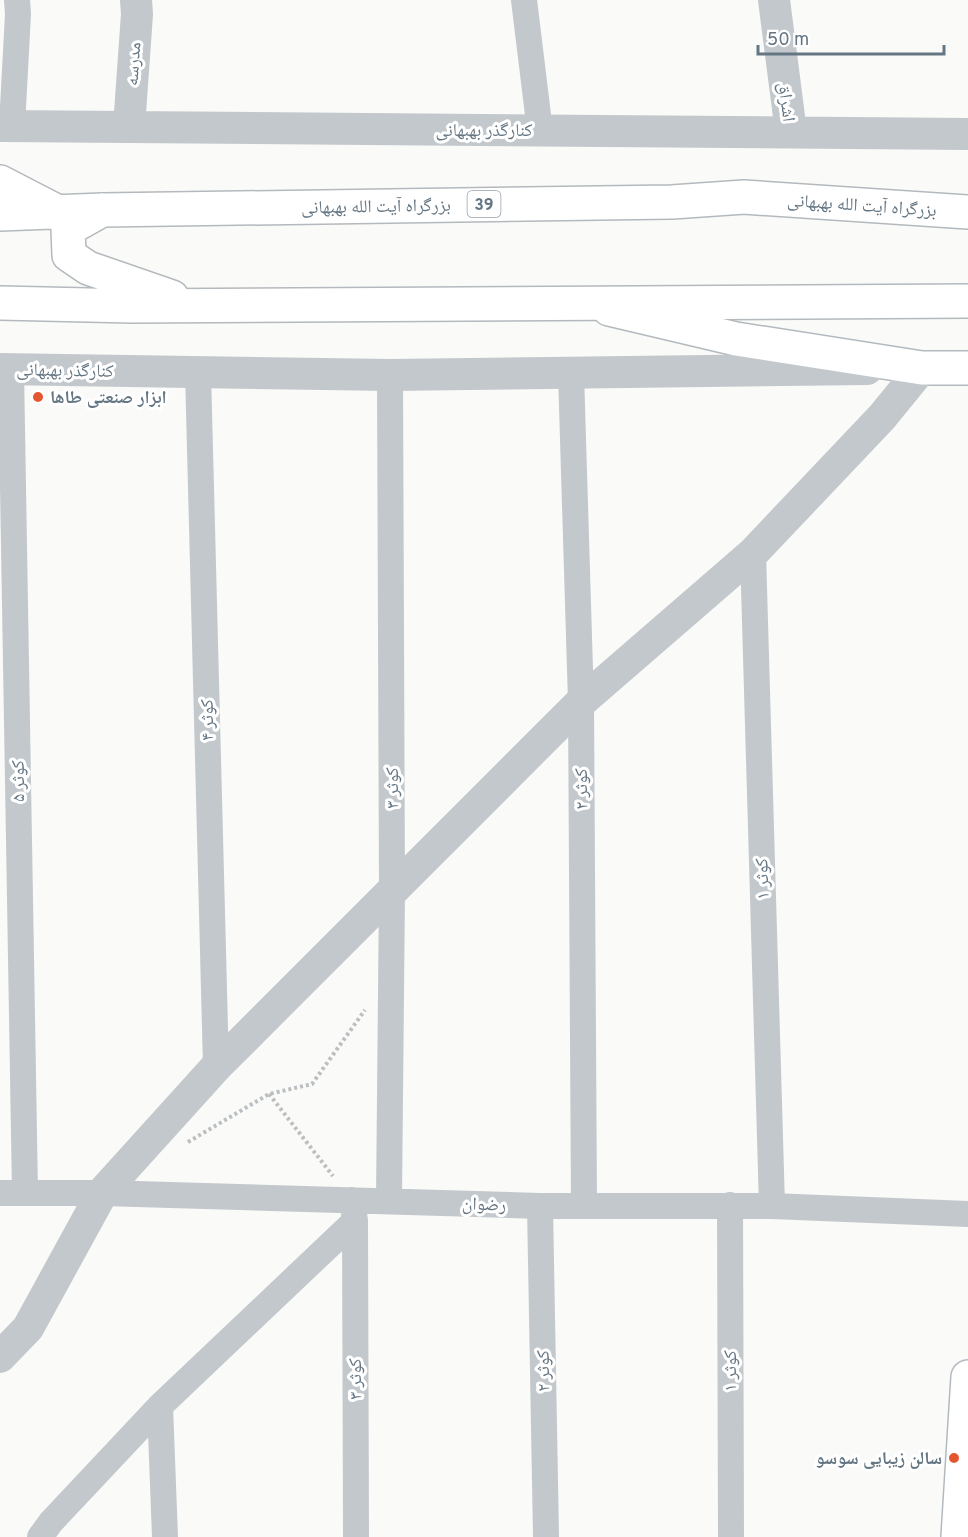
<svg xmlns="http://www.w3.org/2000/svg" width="968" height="1537" viewBox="0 0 968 1537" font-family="Overpass,'Noto Naskh Arabic',sans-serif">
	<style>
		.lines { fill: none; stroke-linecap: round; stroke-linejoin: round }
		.secondary-casing { stroke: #b3babf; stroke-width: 36 }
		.trunk-casing { stroke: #b4b9bd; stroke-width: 36 }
		.path { stroke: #bbbfc2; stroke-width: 4; stroke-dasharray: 3 3; stroke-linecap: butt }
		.minor { stroke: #c3c8cc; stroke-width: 26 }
		.tertiary { stroke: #c3c8cc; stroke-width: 32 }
		.secondary { stroke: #fff; stroke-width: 33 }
		.trunk { stroke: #fff; stroke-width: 33 }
		.poi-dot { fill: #e4572e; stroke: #fff; stroke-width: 2 }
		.labels { text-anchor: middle; stroke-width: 6; stroke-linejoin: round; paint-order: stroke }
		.shield { fill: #fff; stroke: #939fa8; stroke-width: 1.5 }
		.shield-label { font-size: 16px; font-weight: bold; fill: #657683 }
		.street-label { font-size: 18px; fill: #657683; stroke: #fff }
		.poi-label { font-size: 18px; font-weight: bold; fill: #657683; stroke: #fff; text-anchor: start }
	</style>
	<rect width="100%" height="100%" fill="#fafaf8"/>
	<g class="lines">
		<g class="secondary-casing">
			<path id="secondary" d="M609,309L736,339L922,368H968
				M958,1537L968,1377"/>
		</g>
		<g class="trunk-casing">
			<path id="trunk" d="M0,182L56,211
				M102,210L68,229L69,255L88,268L172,297
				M0,214L103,210L672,202L744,197L968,212
				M0,303L132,306L968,301"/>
		</g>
		<path class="path" d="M269,1094L333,1176
			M188,1142L269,1094L312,1084L365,1010"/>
		<path class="minor" d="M524,0L540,131
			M12,126L18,14L17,0
			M11,369L25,1193
			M198,372L216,1067
			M571,373L581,702L584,1205
			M753,553L772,1206
			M0,1193H102L540,1206H772L968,1214
			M389,1200L392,891L390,375
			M730,1205L731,1537
			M540,1206L546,1537
			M355,1221L356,1537
			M160,1406L165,1537
			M40,1537L51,1522L160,1406L355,1221L352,1200"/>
		<path class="tertiary" d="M774,0L791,132
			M0,126L968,134
			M129,127L137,14L136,0
			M0,369L390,375L867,369
			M0,1357L28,1328L102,1193L216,1067L581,702L753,553L882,417L922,368"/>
		<use href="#secondary" class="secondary"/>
		<use href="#trunk" class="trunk"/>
	</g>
	<g class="poi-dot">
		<circle cx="38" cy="397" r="6"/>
		<circle cx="954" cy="1458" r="6"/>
	</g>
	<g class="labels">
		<rect class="shield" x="467.5" y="191" width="33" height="26" rx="4.5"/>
		<g class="shield-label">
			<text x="484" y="210">39</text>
		</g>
		<g class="street-label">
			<text transform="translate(133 64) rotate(-86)" y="6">مدرسه</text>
			<text transform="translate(787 102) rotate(83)" y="6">اشراق</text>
			<text x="484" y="136">کنارگذر بهبهانی</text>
			<text transform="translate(862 205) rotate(4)" y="6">بزرگراه آیت الله بهبهانی</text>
			<text transform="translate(376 206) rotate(-1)" y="6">بزرگراه آیت الله بهبهانی</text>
			<text transform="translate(65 370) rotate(1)" y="6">کنارگذر بهبهانی</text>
			<text transform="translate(207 720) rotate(-91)" y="6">کوثر ۴</text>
			<text transform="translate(18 781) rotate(-91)" y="6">کوثر ۵</text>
			<text transform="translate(392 788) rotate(-90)" y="6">کوثر ۳</text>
			<text transform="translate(581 789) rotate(-90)" y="6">کوثر ۲</text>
			<text transform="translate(762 879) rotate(-92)" y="6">کوثر ۱</text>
			<text transform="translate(484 1204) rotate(2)" y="6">رضوان</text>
			<text transform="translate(543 1371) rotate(-91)" y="6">کوثر ۲</text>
			<text transform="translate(730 1371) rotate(-90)" y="6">کوثر ۱</text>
			<text transform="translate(355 1379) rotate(-90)" y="6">کوثر ۳</text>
		</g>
		<g class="poi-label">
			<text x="50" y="403">ابزار صنعتی طاها</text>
			<text x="942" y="1464" text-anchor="end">سالن زیبایی سوسو</text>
		</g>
	</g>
	<path d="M758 45v9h186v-9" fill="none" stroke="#657683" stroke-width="3"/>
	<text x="767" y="45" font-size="18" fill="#657683" stroke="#ffffff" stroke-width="4.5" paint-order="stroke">50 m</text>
</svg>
